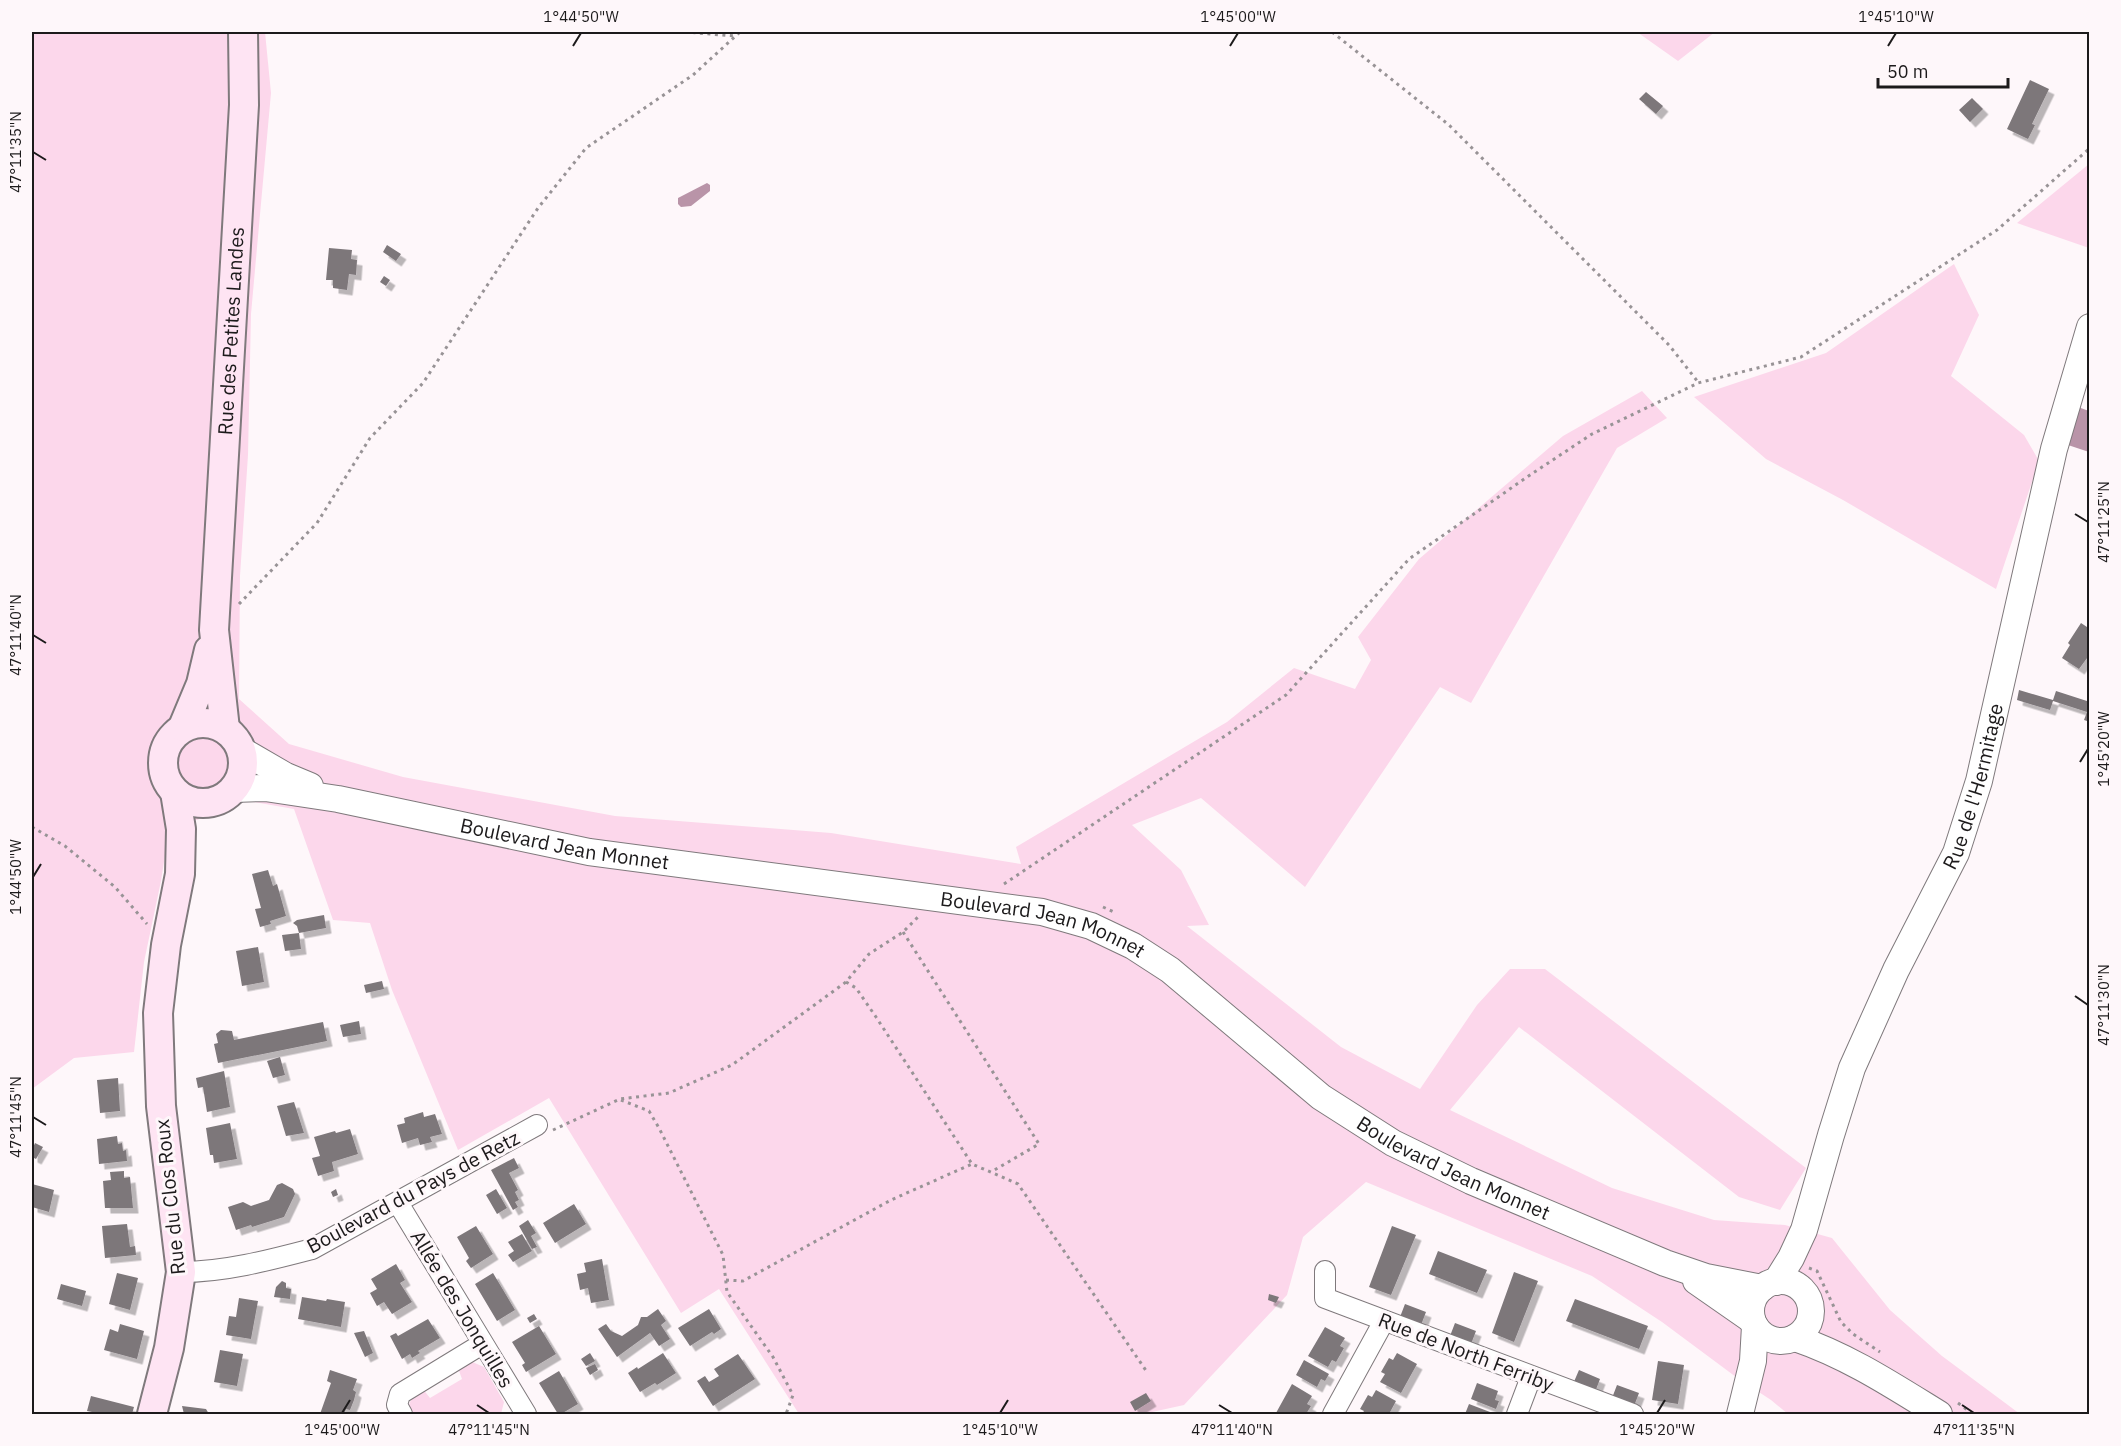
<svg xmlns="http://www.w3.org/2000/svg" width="2121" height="1446" viewBox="0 0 2121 1446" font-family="'IBM Plex Sans',sans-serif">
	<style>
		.green { fill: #fcd7eb }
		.water { fill: #b994a8 }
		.building { fill: #7d777a; filter: url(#shadow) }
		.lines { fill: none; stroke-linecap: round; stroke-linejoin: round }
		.minor-casing { stroke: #7f797c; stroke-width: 22 }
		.tertiary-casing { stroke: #7f797c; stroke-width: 28 }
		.secondary-casing { stroke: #7f797c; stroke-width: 32 }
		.path { stroke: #989396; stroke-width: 3; stroke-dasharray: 3 4.5; stroke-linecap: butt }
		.minor { stroke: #fff; stroke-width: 20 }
		.tertiary { stroke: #fff; stroke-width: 26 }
		.secondary { stroke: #fee4f3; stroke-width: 28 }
		.ticks { fill: none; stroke: #1c1a1b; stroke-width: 2 }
		.labels { text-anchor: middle; stroke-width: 6; stroke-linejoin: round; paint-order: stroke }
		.street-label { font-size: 20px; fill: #1c1a1b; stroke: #fef7fa }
		.neatline { fill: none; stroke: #1c1a1b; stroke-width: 2 }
		.ticks-label { font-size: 15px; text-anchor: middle; fill: #1c1a1b }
	</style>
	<defs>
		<filter id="shadow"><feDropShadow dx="5.5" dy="5.5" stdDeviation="0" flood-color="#0004"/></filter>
	</defs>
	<rect width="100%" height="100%" fill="#fef7fa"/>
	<path class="green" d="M32,32H265L271,93L251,314L248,455L240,576L239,699L289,744L403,777L615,816L831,833L1021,864L1016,847L1227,722L1294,668L1355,689L1371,660L1358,637L1419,559L1563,436L1642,391L1667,418L1617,448L1471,703L1440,687L1305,887L1201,798L1132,825L1181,870L1209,925L1187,926L1341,1047L1420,1089L1477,1005L1510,969H1545L1806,1168L1780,1210L1739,1197L1519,1027L1450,1110L1612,1188L1714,1220L1785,1225L1832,1238L1890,1310L1942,1356L2020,1414H1788L1771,1400L1736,1377L1662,1322L1592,1276L1366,1182L1303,1237L1287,1295L1184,1405L1143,1414H799L719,1289L681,1313L549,1098L458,1150L392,990L370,923L333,920L294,809L242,800L197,820L171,817L161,881L144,962L134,1052L74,1058L32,1089Z
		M1637,32H1715L1678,61Z
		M2089,164V248L2017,223Z
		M1954,264L1979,315L1951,376L2024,435L2039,461L1996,589L1843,500L1766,459L1694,397L1826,353Z
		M470,1361L484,1367L504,1402L501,1414H412L408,1408L413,1394L422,1388L430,1398L462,1379L458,1368Z"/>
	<path class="water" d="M707,183L710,185V191L691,206L681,207L678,204V198Z
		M2078,407L2089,411V452L2068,445Z"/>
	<path class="building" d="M2030,80L2049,89L2032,124L2035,125L2028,139L2007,129Z
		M1646,92L1663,106L1656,114L1639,99Z
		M1972,98L1983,109L1970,122L1959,110Z
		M387,245L401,254L396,261L383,252Z
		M329,248L352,250L351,259L357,260L356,275L349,274L347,290L333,288V280H326Z
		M384,276L390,280L386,286L380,282Z
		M2081,623L2090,629V654L2079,669L2062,658L2070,645L2068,643Z
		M2019,690L2053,700L2056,691L2090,702L2088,710H2090V722L2084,720L2087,712L2053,701L2050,710L2017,700Z
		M268,870L273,886L277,884L286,916L270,921L271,924L260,927L255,909L261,908L252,874Z
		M324,915L326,928L299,933L297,926L293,923L297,920Z
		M299,933L301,949L285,951L282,935Z
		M258,947L264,982L242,986L236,951Z
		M382,981L384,989L366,993L364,985Z
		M359,1021L361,1034L343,1037L340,1025Z
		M323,1022L327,1041L218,1063L214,1044L218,1043L216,1034L221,1030L232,1031L234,1040Z
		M280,1057L285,1075L273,1078L267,1061Z
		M224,1071L230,1107L207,1112L203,1087L198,1088L196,1078Z
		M118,1078L120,1111L100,1113L97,1080Z
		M294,1102L304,1133L286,1136L277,1106Z
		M423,1112L424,1117L435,1114L442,1134L430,1137L432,1142L420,1145L418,1138L402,1143L397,1125L405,1123L404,1118Z
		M230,1123L237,1159L214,1163L213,1155H210L206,1128Z
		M350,1129L358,1154L332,1162L334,1171L318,1176L312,1158L320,1156L314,1137L335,1131L336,1133Z
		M117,1136L118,1144L122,1143L123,1151L126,1150L127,1161L99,1164L97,1139Z
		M35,1143L43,1147L36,1159L32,1157V1150Z
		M514,1158L519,1168L509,1173L518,1190L515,1192L519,1200L515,1202L518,1207L513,1210L491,1170Z
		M124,1171V1178L130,1177L133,1208H105L103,1181L111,1180L110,1172Z
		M282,1183L293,1189L295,1194L284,1217L252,1227L251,1225L236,1230L228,1207L243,1202L251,1206L269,1200L277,1185Z
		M32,1184L54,1190L49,1212L32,1207Z
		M336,1189L338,1195L333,1197L331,1192Z
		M496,1189L507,1208L497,1214L486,1195Z
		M574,1204L586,1224L555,1243L543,1223Z
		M528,1220L536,1233L531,1236L537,1247L532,1249L519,1226Z
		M127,1224L130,1247L135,1246L136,1255L105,1258L102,1226Z
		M476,1226L493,1254L471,1268L466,1261L469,1258L457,1237Z
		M1392,1226L1416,1235L1391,1295L1369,1287Z
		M522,1234L532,1251L513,1262L508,1255L514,1251L508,1242Z
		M1438,1251L1487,1270L1477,1293L1429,1274Z
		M602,1259L609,1300L591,1303L588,1288L580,1290L577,1274L586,1272L584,1263Z
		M396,1264L405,1280L400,1283L412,1302L392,1314L384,1302L377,1306L370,1293L377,1289L371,1279Z
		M1514,1272L1538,1281L1514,1342L1492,1333Z
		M117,1273L138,1278L130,1310L109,1304Z
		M493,1273L515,1310L497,1321L475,1284Z
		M282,1281L286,1283V1288L291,1289L290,1299L274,1297L276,1287Z
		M61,1284L86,1291L82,1306L57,1299Z
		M1269,1294L1279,1297L1276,1303L1268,1300Z
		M302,1297L326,1301L327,1299L345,1302L341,1327L298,1319Z
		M239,1298L258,1301L251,1339L226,1335L229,1316L236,1317Z
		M1575,1299L1648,1326L1639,1349L1566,1321Z
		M1405,1304L1426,1312L1421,1325L1400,1317Z
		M658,1309L666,1321L661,1325L670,1339L659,1346L650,1333L617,1357L598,1329L606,1324L611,1331L622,1336L638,1325L641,1317H647Z
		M709,1309L721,1329L714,1334L712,1332L690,1346L678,1328Z
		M534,1314L537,1319L530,1323L527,1318Z
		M428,1319L440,1338L418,1351L420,1353L412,1358L410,1354L402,1359L390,1336L396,1333L398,1336Z
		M1455,1323L1476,1331L1471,1344L1450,1336Z
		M120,1324L144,1331L137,1359L104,1350L110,1329L118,1332Z
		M539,1326L556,1354L526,1372L522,1365L525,1363L512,1342Z
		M1325,1327L1345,1338L1340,1346L1344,1348L1336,1362L1332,1360L1328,1367L1308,1356Z
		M364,1331L373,1353L365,1357L354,1333Z
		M220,1350L243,1354L237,1386L214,1382Z
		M590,1353L595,1361L586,1366L581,1359Z
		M663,1353L676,1373L657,1385L655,1383L640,1392L628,1373L637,1367L638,1369Z
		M1397,1353L1417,1364L1401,1393L1380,1382L1385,1374L1381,1372L1389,1358L1393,1360Z
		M738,1354L755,1379L713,1406L697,1381L705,1376L709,1382L719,1376L714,1369Z
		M1304,1360L1329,1374L1325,1381L1321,1379L1317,1387L1296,1375Z
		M1658,1361L1684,1365L1678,1404L1652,1400Z
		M595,1364L598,1370L590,1375L586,1368Z
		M330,1370L357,1379L353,1390L356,1392L354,1400L350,1410L346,1409L344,1414H320L331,1383L327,1381Z
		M1579,1370L1600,1379L1595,1392L1573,1384Z
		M559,1371L578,1404L561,1414H558L539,1383Z
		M1477,1383L1498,1391L1495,1400L1499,1401L1496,1409L1471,1399Z
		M1292,1384L1312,1396L1307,1404L1311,1406L1306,1414H1277L1276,1413Z
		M1617,1385L1639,1393L1634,1406L1612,1398Z
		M1376,1390L1396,1401L1389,1414H1362L1364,1411L1360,1409L1368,1395L1372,1397Z
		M1146,1393L1151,1401L1135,1411L1130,1402Z
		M91,1396L134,1407L132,1414H102L87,1411Z
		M1469,1404L1490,1412L1489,1414H1465Z
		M182,1406L206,1409L209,1414H184Z"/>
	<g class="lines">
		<g class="minor-casing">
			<path id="minor" d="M398,1203L526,1414
				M1325,1271V1298L1633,1414
				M181,1272C225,1272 270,1260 312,1249L537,1125
				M402,1414L397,1405L400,1394L482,1344
				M1333,1414L1384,1321
				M1517,1414L1531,1377"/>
		</g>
		<g class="tertiary-casing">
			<g id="tertiary">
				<path d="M241,750L286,776L310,786"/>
				<path id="s1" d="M234,789L265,788L338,799L589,852L1042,912L1091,926L1133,946L1170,970L1321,1097L1393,1143L1471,1181L1665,1263L1706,1277L1762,1288"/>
				<path d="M1696,1281L1752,1320"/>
				<circle cx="1781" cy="1311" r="30"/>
				<path id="s2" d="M1776,1282L1791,1258L1804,1230L1831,1135L1852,1068L1896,970L1956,853L1979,781L2054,449L2090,327"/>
				<path d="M1795,1338C1848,1356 1892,1385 1939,1414"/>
				<path d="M1740,1414L1753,1361L1755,1326"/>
			</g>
		</g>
		<g class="secondary-casing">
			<g id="secondary">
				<circle cx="203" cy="763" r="40"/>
				<path d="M183,727L201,684L209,650"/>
				<path id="s3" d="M225,729L214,630L244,105L243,32"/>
				<path d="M152,1414L169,1348L181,1272L161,1106L158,1013L166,945L180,874L181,829L175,792"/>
			</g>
		</g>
		<path class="path" d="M685,32L735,36
			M1332,32L1449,125L1669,345L1698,382
			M239,604L317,523L370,438L423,383L538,208L586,148L693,75L740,32
			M32,827L65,846L115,887L147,924
			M1004,884L1286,695L1409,559L1530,475L1592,434L1698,383L1801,357L1997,230L2090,148
			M1103,907L1116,913
			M903,932L1039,1144L991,1172
			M846,982L856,988L876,1017L972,1164L1018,1184L1147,1372
			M621,1100L649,1111L659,1128L723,1255L727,1292L773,1357L793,1395L786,1414
			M553,1130L620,1099L669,1093L732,1065L846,982L869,954L903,932L918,917
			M1809,1268L1817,1271L1841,1322L1853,1334L1880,1352
			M726,1280L743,1281L891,1200L972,1164
			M1958,1403L1973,1414"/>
		<use href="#minor" class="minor"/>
		<use href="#tertiary" class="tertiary"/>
		<use href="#secondary" class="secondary"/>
	</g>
	<path class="ticks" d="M573,46L581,33M1230,46L1238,33M1888,46L1896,33M33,152L46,160M2075,514L2088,522M33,635L46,643M2080,762L2088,749M33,877L41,864M2075,996L2088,1005M33,1117L46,1125M477,1405L489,1413M1219,1405L1232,1413M1962,1405L1974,1413M342,1413L350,1400M1000,1413L1008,1400M1657,1413L1665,1400"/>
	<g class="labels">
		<g class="street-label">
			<text dy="7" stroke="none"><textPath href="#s3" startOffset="399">Rue des Petites Landes</textPath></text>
			<text dy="7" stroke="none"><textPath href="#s2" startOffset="536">Rue de l'Hermitage</textPath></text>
			<text dy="7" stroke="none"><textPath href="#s1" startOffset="336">Boulevard Jean Monnet</textPath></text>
			<text dy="7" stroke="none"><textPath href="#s1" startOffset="822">Boulevard Jean Monnet</textPath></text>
			<text dy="7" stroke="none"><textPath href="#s1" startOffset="1308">Boulevard Jean Monnet</textPath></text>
			<text transform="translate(413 1192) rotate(-28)" y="7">Boulevard du Pays de Retz</text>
			<text transform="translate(170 1197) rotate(-96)" y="7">Rue du Clos Roux</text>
			<text transform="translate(462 1309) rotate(59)" y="7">Allée des Jonquilles</text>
			<text transform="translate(1466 1352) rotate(21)" y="7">Rue de North Ferriby</text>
		</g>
	</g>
	<rect width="2121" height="1446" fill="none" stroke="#fef7fa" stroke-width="66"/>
	<path d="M1878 78v9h130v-9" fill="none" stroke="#1c1a1b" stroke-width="3"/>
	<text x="1887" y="78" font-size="18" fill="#1c1a1b" stroke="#fef7fa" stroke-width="4.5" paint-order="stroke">50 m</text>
	<rect x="33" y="33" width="2055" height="1380" class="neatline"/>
	<g class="ticks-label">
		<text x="581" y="22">1°44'50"W</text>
		<text x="1238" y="22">1°45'00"W</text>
		<text x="1896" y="22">1°45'10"W</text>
		<text transform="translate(16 152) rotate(-90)" y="5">47°11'35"N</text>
		<text transform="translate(2104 522) rotate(-90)" y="5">47°11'25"N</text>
		<text transform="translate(16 635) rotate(-90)" y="5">47°11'40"N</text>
		<text transform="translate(2104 749) rotate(-90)" y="5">1°45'20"W</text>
		<text transform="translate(16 877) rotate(-90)" y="5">1°44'50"W</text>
		<text transform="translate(2104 1005) rotate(-90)" y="5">47°11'30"N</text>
		<text transform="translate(16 1117) rotate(-90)" y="5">47°11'45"N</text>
		<text x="342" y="1435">1°45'00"W</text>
		<text x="489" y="1435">47°11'45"N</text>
		<text x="1000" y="1435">1°45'10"W</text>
		<text x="1232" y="1435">47°11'40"N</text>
		<text x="1657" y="1435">1°45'20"W</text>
		<text x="1974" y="1435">47°11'35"N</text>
	</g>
</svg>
